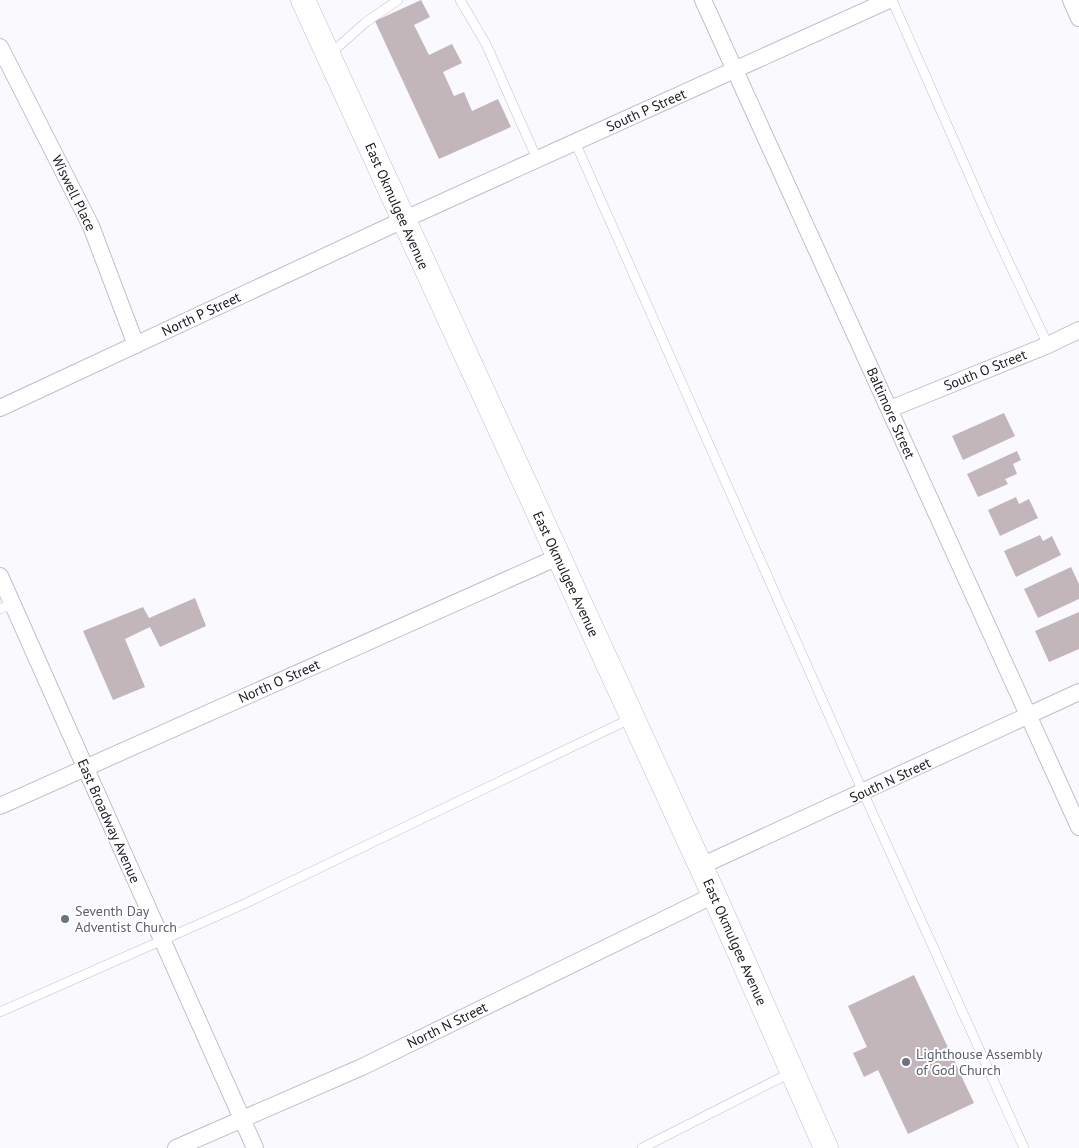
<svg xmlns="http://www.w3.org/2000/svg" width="1079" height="1148" viewBox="0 0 1079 1148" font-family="'PT Sans',sans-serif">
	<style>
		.building { fill: #c3b6ba }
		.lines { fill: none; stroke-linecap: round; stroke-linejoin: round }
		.service-casing { stroke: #c0bfca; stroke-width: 10 }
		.minor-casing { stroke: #c0bfca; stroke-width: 18 }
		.secondary-casing { stroke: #c0bfca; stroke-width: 25 }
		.service { stroke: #fff; stroke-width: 9 }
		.minor { stroke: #fff; stroke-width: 16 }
		.secondary { stroke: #fff; stroke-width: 24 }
		.worship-dot { fill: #6b7280; stroke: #fff; stroke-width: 2 }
		.labels { text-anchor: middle; stroke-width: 4; stroke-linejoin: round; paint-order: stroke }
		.street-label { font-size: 14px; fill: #1a1a1e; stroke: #fff }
		.worship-label { font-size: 14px; fill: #5b616d; stroke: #fff; text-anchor: start }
	</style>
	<rect width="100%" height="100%" fill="#faf9fe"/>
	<path class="building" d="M421,0L430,17L414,25L429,55L452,44L462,63L443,72L454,96L464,92L472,111L498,99L511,127L439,159L375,21Z
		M1004,413L1015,436L963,460L952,436Z
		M1017,451L1021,460L1013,464L1017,474L1005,479L1008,484L978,497L967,474Z
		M1016,497L1019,504L1029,499L1038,518L1000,536L988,510Z
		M1040,535L1043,541L1052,536L1061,555L1016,577L1004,551Z
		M1071,567L1079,584V599L1038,618L1024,589Z
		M195,598L206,626L160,647L150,627L125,639L145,687L113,700L83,631L143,607L149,618Z
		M1079,612V649L1049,662L1035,631Z
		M914,975L974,1103L908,1134L878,1070L864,1077L853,1053L867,1047L848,1006Z"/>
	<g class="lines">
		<g class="service-casing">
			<path id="service" d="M460,0L486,44L537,159
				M892,0L994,231L1048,345
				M330,54L366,22L398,0
				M575,142L863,792L1024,1148
				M0,609L12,604
				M0,1012L242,905L632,718
				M642,1148L792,1072"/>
		</g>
		<g class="minor-casing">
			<path id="minor" d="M703,0L1079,827
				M1071,0L1079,18
				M0,47L91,226L136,345
				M0,408L403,220L889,0
				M890,409L1048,345L1079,330
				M0,576L255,1148
				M0,806L558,557
				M701,866L1079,692
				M176,1148L362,1067L714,895"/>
		</g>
		<g class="secondary-casing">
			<path id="secondary" d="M303,0L714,895L826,1148"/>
		</g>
		<use href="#service" class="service"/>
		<use href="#minor" class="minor"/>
		<use href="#secondary" class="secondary"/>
	</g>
	<g class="worship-dot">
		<circle cx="65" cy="919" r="5"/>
		<circle cx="906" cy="1062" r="5"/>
	</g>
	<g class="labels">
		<g class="street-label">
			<text transform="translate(646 110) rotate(-24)" y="5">South P Street</text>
			<text transform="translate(74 193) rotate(64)" y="5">Wiswell Place</text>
			<text transform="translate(397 206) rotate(66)" y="5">East Okmulgee Avenue</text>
			<text transform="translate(201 314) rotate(-25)" y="5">North P Street</text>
			<text transform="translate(985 370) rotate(-22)" y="5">South O Street</text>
			<text transform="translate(891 413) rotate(66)" y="5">Baltimore Street</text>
			<text transform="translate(566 574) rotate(65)" y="5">East Okmulgee Avenue</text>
			<text transform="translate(279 681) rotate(-24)" y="5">North O Street</text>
			<text transform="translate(890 780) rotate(-25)" y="5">South N Street</text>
			<text transform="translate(109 821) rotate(66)" y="5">East Broadway Avenue</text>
			<text transform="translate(735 942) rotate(66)" y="5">East Okmulgee Avenue</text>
			<text transform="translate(447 1025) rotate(-26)" y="5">North N Street</text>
		</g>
		<g class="worship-label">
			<text x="75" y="916">Seventh Day<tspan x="75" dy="16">Adventist Church</tspan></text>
			<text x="916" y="1059">Lighthouse Assembly<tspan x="916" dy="16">of God Church</tspan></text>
		</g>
	</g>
</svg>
